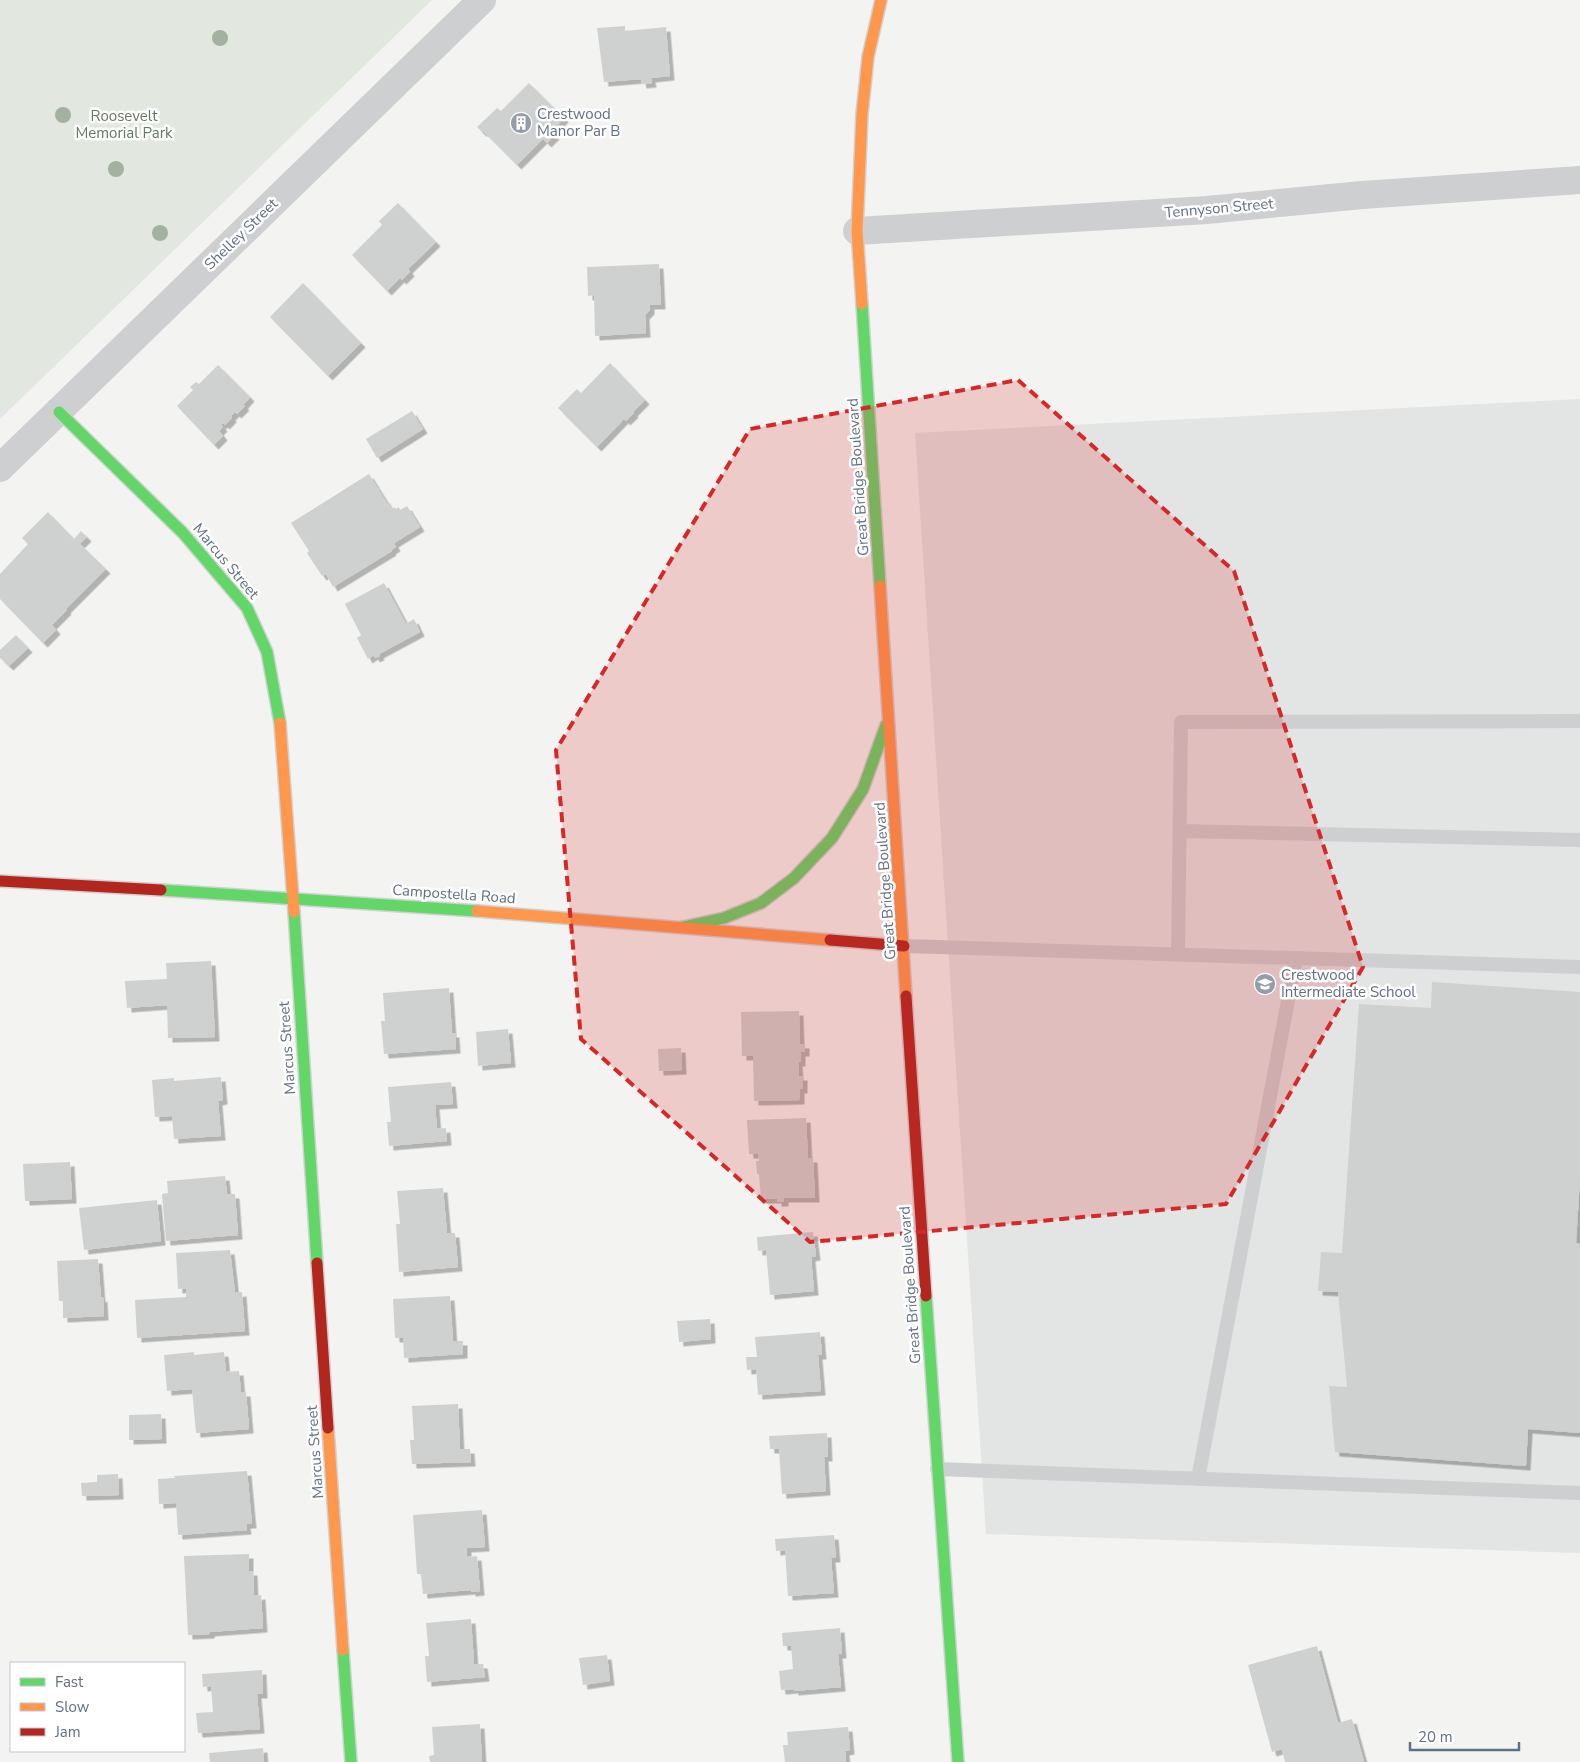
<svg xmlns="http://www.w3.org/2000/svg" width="1580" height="1762" viewBox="0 0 1580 1762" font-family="'Nunito Sans',sans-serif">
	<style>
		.built { fill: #e3e4e4 }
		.green { fill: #e2e7df }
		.building { fill: #cfd1d1; filter: url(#shadow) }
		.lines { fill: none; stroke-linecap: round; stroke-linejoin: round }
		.fast-casing { stroke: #cfd1d2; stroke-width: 14 }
		.slow-casing { stroke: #cfd1d2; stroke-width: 14 }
		.jam-casing { stroke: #cfd1d2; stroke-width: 14 }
		.lane { stroke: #cecfd0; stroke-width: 14 }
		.street { stroke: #cecfd0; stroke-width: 28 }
		.fast { stroke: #63d668; stroke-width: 11 }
		.slow { stroke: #ff974d; stroke-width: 11 }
		.jam { stroke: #b3261e; stroke-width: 11 }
		.tree { fill: #a3b1a1 }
		.marked { fill: #d62828; fill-opacity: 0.2; stroke: #d62828; stroke-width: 4; stroke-dasharray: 10 6; stroke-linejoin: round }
		.labels { text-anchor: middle; stroke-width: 5; stroke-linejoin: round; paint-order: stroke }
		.poi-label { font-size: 15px; fill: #616f84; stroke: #fff; text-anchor: start }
		.park-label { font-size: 15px; fill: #627a60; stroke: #fff }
		.street-label { font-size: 15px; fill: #616f84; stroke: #fff }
	</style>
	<defs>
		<filter id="shadow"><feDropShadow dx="4.5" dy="4.5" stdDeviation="0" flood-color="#0004"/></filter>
	</defs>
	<rect width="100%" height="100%" fill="#f3f4f1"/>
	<path class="built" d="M1580,399V1553L986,1534L915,433Z"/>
	<path class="green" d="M0,0H432L0,419Z"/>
	<path class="building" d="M625,26V31L666,27L670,76L651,78L652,83L642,84L641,79L604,82L597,28Z
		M529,83L564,118L551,132L555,135L547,143L543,139L517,165L484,132H482L477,127L497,108L501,111Z
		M398,203L436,242L408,269L410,272L402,280L400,278L387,291L352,255L382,225L379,221Z
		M659,264L661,305H650V310L645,315L646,333L595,336L594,295L588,296L587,267Z
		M303,283L361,343L328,376L270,317Z
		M610,363L645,400L633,412L634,413L626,421L624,419L597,447L558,408L577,389L581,393Z
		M218,365L250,397L243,405L245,406L237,414L235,412L231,416L232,418L225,425L223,423L221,425L223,427L219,431L223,436L214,445L177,406L193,390L190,387L196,382L199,384Z
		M412,411L423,429L377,458L366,439Z
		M369,474L388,505L390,503L394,510L399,507L400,510L407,506L420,527L394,543L396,547L391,550L392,551L333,587L326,574L322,576L307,553L309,551L291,523Z
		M48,512L74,539L81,531L87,537L80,544L106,569L66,609L67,610L52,625L56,630L43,643L0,599V574L28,544L22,538Z
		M384,583L406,624L414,619L420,632L379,654L380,656L375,658L374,655L368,659L357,638L361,635L345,604Z
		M16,635L28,648L9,666L0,658V650Z
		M211,961L215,1037L168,1038L167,1005L127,1008L125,981L167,979L166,963Z
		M1432,982L1580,992V1179L1576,1243L1580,1244V1433L1528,1429L1526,1466L1335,1452L1329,1386L1347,1387L1338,1292L1318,1291L1321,1252L1342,1253L1359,1004L1431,1008Z
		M449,988L452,1033H455L456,1049L384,1054L381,1021H385L383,993Z
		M799,1011L800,1044H805V1052H801V1062H798L799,1076H803V1089H800V1100L754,1101L753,1056H742L741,1012Z
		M508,1029L511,1063L478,1066L476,1032Z
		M681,1048L682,1070L659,1071L658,1049Z
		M221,1077L223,1100L218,1101L221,1136L174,1139L172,1116L155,1117L152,1080L174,1078V1081Z
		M451,1082L453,1104L435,1105L437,1129L446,1128L447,1141L389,1146L387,1122H391L388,1087Z
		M806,1118L808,1158H813L815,1198H784V1202H777V1199H761L759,1174H757L756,1161H759L758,1154H749L747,1120Z
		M70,1162L72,1199L25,1201L23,1164Z
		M225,1176L227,1194H235L238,1235L166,1241L162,1194L168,1193L167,1181Z
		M443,1188L447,1233H455L458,1267L399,1272L396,1224H400L397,1191Z
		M157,1200L161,1241L84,1250L79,1208Z
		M813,1232L816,1256L811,1257L814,1291L770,1295L766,1250L758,1251L757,1237Z
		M230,1250L235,1293L242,1292L245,1331L137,1338L135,1300L186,1297V1288L178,1289L176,1253Z
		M98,1259L101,1298L103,1297L104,1316L63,1318V1301H59L57,1261Z
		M450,1296L453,1341H463V1354L404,1358L403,1338H395L393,1299Z
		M710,1319L711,1339L679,1342L677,1321Z
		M820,1332L822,1355H818L821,1391L758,1395L756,1369L747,1370L746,1357H757L755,1337Z
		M194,1352V1355L224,1352L226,1372L239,1371L241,1392H246L249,1429L196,1433L192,1389L167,1391L164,1355Z
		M458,1404L460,1449H470L471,1462L412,1464L410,1440H414L412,1406Z
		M161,1414L162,1439L129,1440V1415Z
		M827,1433L828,1457H824L826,1491L782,1494L779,1449H770L769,1436Z
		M247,1471L252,1524H246L247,1530L178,1535L176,1503L159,1504L158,1479L175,1478L174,1476Z
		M118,1474L119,1495L82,1496L81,1483L97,1482V1475Z
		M482,1510L485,1547L467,1548V1557L477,1556L480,1591L471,1592V1590L423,1594L421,1574H417L413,1515Z
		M834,1535L836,1558H831L834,1593L788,1596L785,1550L776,1551L775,1539Z
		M249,1554V1571H253L254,1596L261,1595L263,1628L210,1632V1634L188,1635L184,1556Z
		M471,1619L474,1664H483L485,1677L427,1682L425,1656H429L426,1623Z
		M840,1628L842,1654H838L841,1687L794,1691V1689L781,1690L779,1671L793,1669L791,1646H783L782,1633Z
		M1317,1646L1338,1723L1352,1719L1364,1762H1285L1282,1749L1272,1752L1248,1665Z
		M607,1655L610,1681L583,1685L579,1658Z
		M262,1670L263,1694H257L260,1729L198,1733L196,1713L213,1712L211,1686L203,1687L202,1674Z
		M480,1724L482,1762H430L429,1756L434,1755L432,1727Z
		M848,1727L850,1750L845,1751L846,1762H785L783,1745H788L787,1732Z
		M263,1748L264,1762H210L209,1753Z"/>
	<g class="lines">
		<g class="fast-casing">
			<path id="fast" d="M862,304L880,586
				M59,412L183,533L247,608L267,652L280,723
				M161,890L477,911
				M294,912L317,1263
				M683,927L724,918L761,903L794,878L832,838L863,789L886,725
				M926,1296L958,1762
				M343,1650L351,1762"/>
		</g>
		<g class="slow-casing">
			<path id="slow" d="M862,304L857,231L862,114L868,57L881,0
				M880,586L906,996
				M280,723L294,912
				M477,911L830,940
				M328,1428L343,1650"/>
		</g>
		<g class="jam-casing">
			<path id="jam" d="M0,881L161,890
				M830,940L904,946
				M906,996L926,1296
				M317,1263L328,1428"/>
		</g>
		<path class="lane" d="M1180,831L1580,840
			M904,946L1580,967
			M1178,954L1181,722L1580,721
			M937,1469L1580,1493
			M1198,1479L1296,958"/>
		<path class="street" d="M857,231L1207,210L1362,195L1580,180
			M0,468L482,0"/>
		<use href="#fast" class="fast"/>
		<use href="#slow" class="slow"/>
		<use href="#jam" class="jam"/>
	</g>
	<g class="tree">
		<circle cx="220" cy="38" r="8"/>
		<circle cx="63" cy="115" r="8"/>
		<circle cx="116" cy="169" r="8"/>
		<circle cx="160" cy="233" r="8"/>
	</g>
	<path class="marked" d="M1018,380L1234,571L1363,967L1226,1204L810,1242L581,1039L556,750L750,429Z"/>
	<defs>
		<g id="building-disc" transform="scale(1.125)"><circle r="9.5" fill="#949eaa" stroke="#fff"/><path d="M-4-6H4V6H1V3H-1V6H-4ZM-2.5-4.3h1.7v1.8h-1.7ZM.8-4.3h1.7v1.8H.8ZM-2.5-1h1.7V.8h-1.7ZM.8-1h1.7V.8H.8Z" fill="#fff"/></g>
		<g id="school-disc" transform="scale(1.125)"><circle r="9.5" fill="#949eaa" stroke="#fff"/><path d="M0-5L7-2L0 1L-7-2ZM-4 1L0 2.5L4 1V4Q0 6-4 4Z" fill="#fff"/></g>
	</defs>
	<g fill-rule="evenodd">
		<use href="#building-disc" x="521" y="123"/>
		<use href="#school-disc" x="1265" y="984"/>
	</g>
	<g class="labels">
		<g class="poi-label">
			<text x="537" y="119">Crestwood<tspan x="537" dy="17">Manor Par B</tspan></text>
			<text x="1281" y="980">Crestwood<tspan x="1281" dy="17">Intermediate School</tspan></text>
		</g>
		<g class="park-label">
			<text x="124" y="121">Roosevelt<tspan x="124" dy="17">Memorial Park</tspan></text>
		</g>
		<g class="street-label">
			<text transform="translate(1219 208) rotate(-5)" y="5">Tennyson Street</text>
			<text transform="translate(241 234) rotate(-44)" y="5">Shelley Street</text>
			<text transform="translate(858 477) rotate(-94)" y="5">Great Bridge Boulevard</text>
			<text transform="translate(226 561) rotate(50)" y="5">Marcus Street</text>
			<text transform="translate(885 881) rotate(-94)" y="5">Great Bridge Boulevard</text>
			<text transform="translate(454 894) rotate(4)" y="5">Campostella Road</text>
			<text transform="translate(287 1048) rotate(-94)" y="5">Marcus Street</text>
			<text transform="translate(910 1285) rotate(-94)" y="5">Great Bridge Boulevard</text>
			<text transform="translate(315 1452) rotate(-94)" y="5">Marcus Street</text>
		</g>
	</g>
	<rect x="10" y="1662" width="175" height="90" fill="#ffffff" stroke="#c0c5ce"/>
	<rect x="20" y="1678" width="25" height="8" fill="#63d668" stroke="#c0c5ce"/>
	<text x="55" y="1687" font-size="15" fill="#616f84">Fast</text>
	<rect x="20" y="1703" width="25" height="8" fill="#ff974d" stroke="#c0c5ce"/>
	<text x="55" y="1712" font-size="15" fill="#616f84">Slow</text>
	<rect x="20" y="1728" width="25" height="8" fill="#b3261e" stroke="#c0c5ce"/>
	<text x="55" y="1737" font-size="15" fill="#616f84">Jam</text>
	<path d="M1410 1742v8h109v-8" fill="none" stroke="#616f84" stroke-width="2.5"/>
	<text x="1418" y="1742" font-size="15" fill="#616f84" stroke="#ffffff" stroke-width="4" paint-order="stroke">20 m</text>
</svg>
